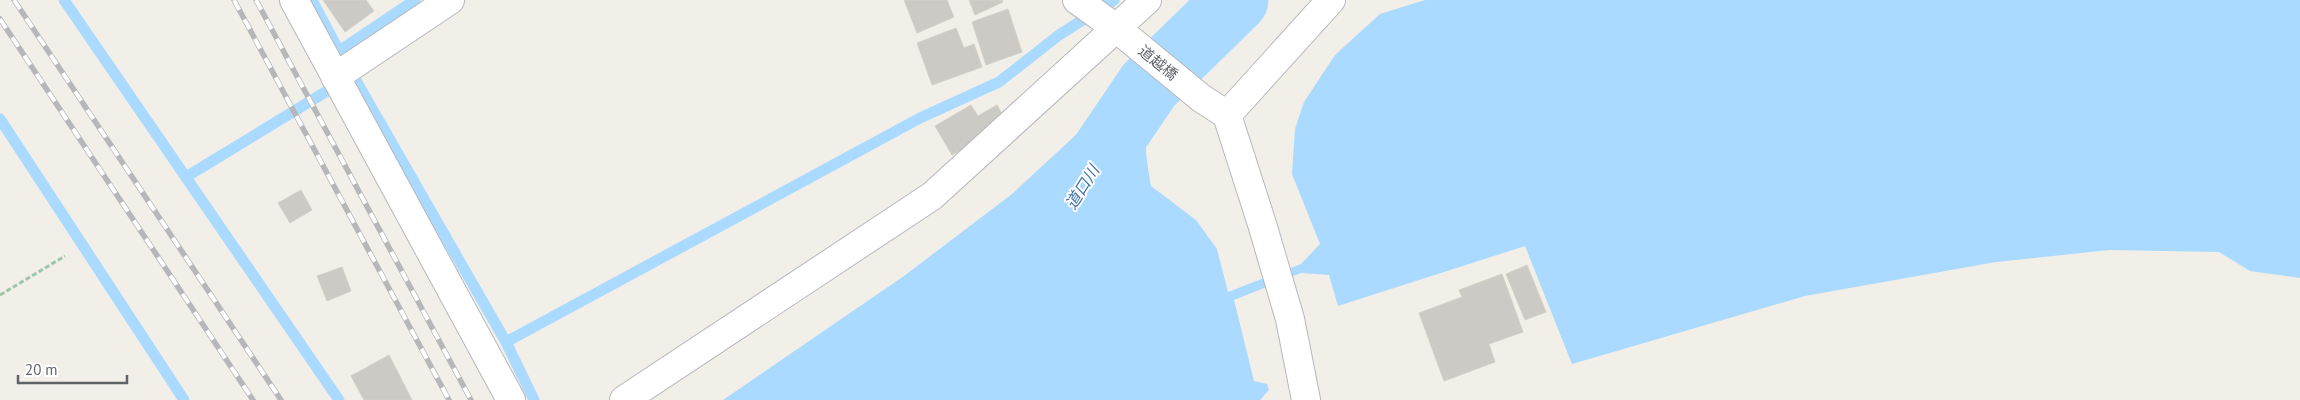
<svg xmlns="http://www.w3.org/2000/svg" width="2300" height="400" viewBox="0 0 2300 400" font-family="'PT Sans','Noto Sans JP',sans-serif">
	<style>
		.water { fill: #aadaff }
		.lines { fill: none; stroke-linecap: round; stroke-linejoin: round }
		.stream { stroke: #aadaff; stroke-width: 11 }
		.river { stroke: #aadaff; stroke-width: 65 }
		.building { fill: #cccac5; stroke: #d6d1c6 }
		.street-casing { stroke: #b5b8bc; stroke-width: 30 }
		.path { stroke: #9cc7a9; stroke-width: 3; stroke-dasharray: 5 2.5; stroke-linecap: butt }
		.street { stroke: #fff; stroke-width: 28 }
		.rail-casing { stroke: #b6b7b8; stroke-width: 5.5 }
		.rail { stroke: #fff; stroke-width: 4; stroke-dasharray: 11; stroke-linecap: butt }
		.labels { text-anchor: middle; stroke-width: 4; stroke-linejoin: round; paint-order: stroke }
		.street-label { font-size: 15px; fill: #5f6368; stroke: #fff }
		.water-label { font-size: 16px; font-style: italic; fill: #4174aa; stroke: #fff }
	</style>
	<rect width="100%" height="100%" fill="#f1efe8"/>
	<path class="water" d="M1425,0H2300V278L2250,271L2219,252L2109,250L1996,262L1805,296L1572,364L1525,246L1338,306L1329,275L1301,273L1234,300L1254,381L1267,384L1269,390L1260,400H723L904,276L1012,194L1104,109L1119,76L1131,65L1172,92C1141,129 1143,139 1151,186L1196,220L1217,249L1228,292L1301,264L1320,244L1292,174L1295,129L1304,102L1335,55L1380,14Z"/>
	<g class="lines">
		<path class="stream" d="M64,0L339,400
			M312,0L339,51L506,342
			M339,51L415,0
			M0,119L184,400
			M186,177L332,88
			M534,400L506,342L920,118L999,82L1059,35L1114,0"/>
		<path class="river" d="M1103,153L1149,85L1236,0"/>
	</g>
	<path class="building" d="M323,0H366L374,11L345,32Z
		M904,0H947L954,17L917,33Z
		M969,0H1002L1003,2L975,15Z
		M1008,9L1022,52L986,65L972,22Z
		M956,28L964,48L974,44L982,67L932,85L917,43Z
		M971,105L978,116L997,105L1007,123L952,155L935,126Z
		M301,190L312,210L290,223L278,203Z
		M1527,265L1546,312L1525,320L1506,274Z
		M342,267L351,291L327,301L317,276Z
		M1502,274L1523,332L1489,344L1495,362L1444,381L1419,313L1462,297L1459,290Z
		M389,355L412,400H364L351,376Z"/>
	<g class="lines">
		<g class="street-casing">
			<path id="street" d="M294,0L511,400
				M1077,0L1116,28L1201,98L1227,115L1262,224L1290,319L1306,400
				M335,77L450,0
				M1227,115L1331,0
				M624,400L932,196L1147,0"/>
		</g>
		<path class="path" d="M0,295L65,256"/>
		<use href="#street" class="street"/>
		<g class="rail-casing">
			<path id="rail" d="M14,0L281,400
				M234,0L449,400
				M256,0L471,400
				M0,19L253,400"/>
		</g>
		<use href="#rail" class="rail"/>
	</g>
	<g class="labels">
		<g class="street-label">
			<text transform="translate(1158 63) rotate(39)" y="5">道越橋</text>
		</g>
		<g class="water-label">
			<text transform="translate(1082 187) rotate(-58)" y="6">道口川</text>
		</g>
	</g>
	<path d="M18 375v8h109v-8" fill="none" stroke="#5f6368" stroke-width="2.5"/>
	<text x="25" y="375" font-size="15" fill="#5f6368" stroke="#ffffff" stroke-width="4" paint-order="stroke">20 m</text>
</svg>
